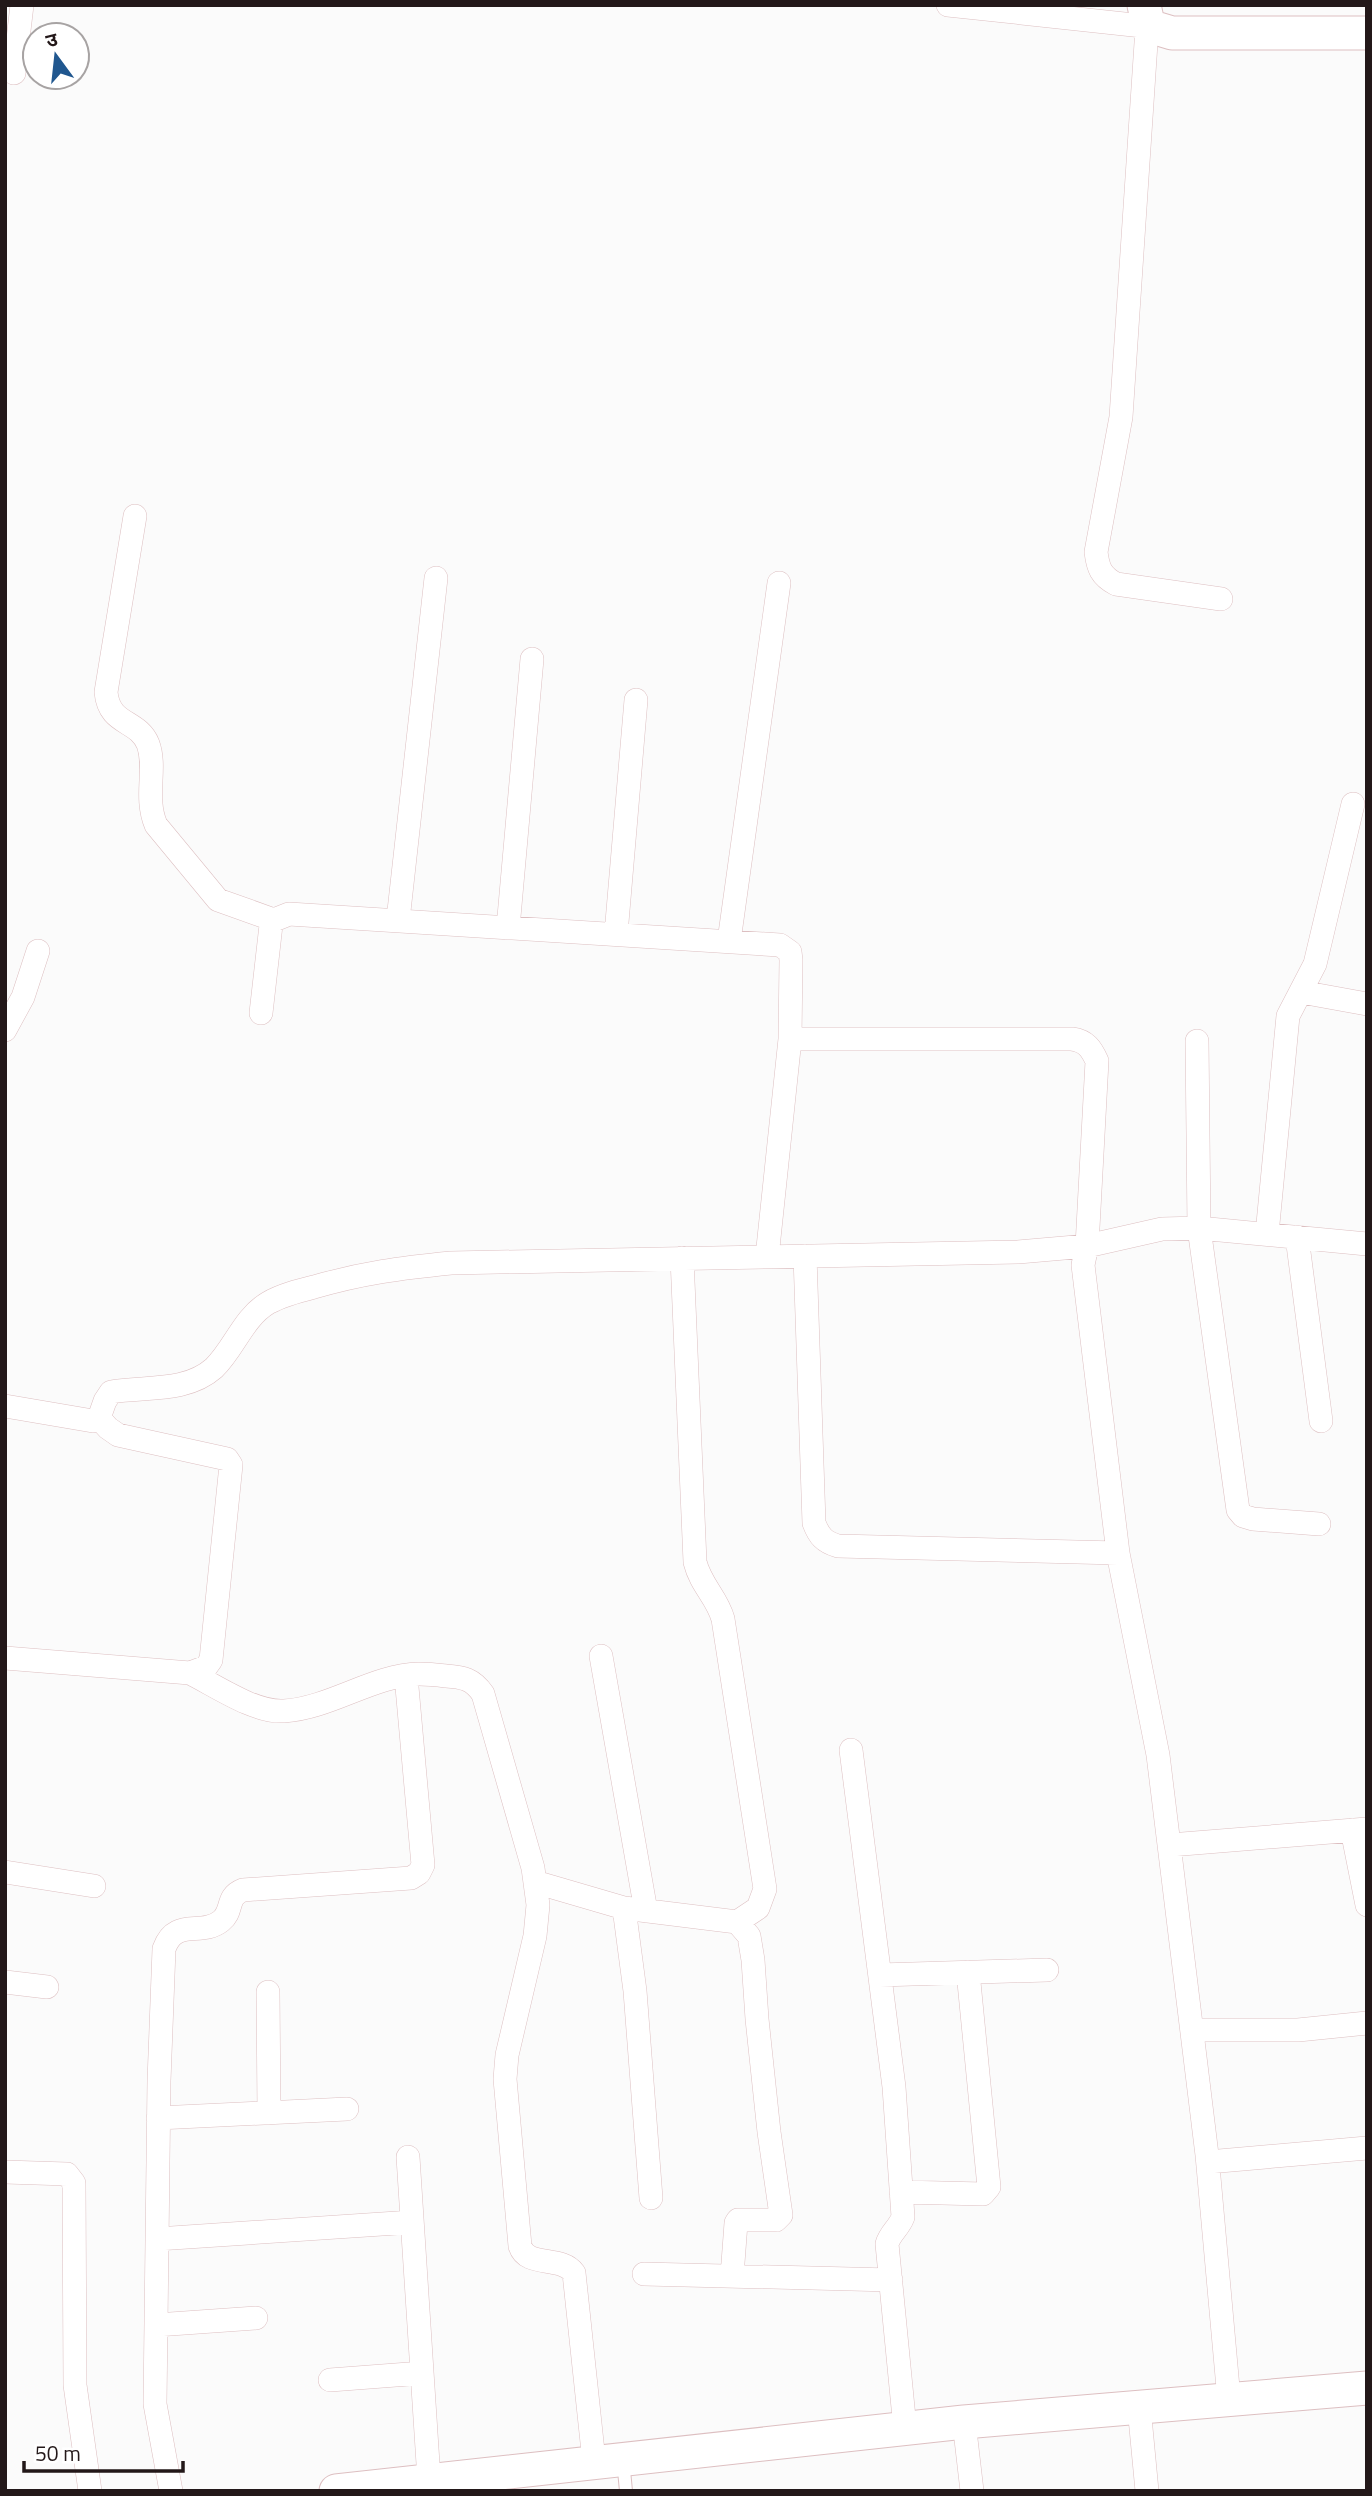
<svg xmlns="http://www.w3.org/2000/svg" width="1372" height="2496" viewBox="0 0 1372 2496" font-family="'Titillium Web','Noto Sans Devanagari',sans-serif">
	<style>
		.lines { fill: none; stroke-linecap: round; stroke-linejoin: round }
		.lane-casing { stroke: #ddbfc1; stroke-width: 14 }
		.street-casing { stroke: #ddbfc1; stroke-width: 24 }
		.secondary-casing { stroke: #ddbfc1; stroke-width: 35 }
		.lane { stroke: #fff; stroke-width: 12 }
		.street { stroke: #fff; stroke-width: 23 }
		.secondary { stroke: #fff; stroke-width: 33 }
	</style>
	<rect width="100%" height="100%" fill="#fbfbfb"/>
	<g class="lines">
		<g class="lane-casing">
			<path id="lane" d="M623,2460L626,2491"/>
		</g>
		<g class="street-casing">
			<path id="street" d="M948,5L1152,27
				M1147,28L1121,417L1096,552C1098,568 1101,576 1116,584L1221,599
				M14,73L22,5
				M135,516L106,692C109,726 138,719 148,744C157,768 144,797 156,825L218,900L274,920
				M398,920L436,578
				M508,928L532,659
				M616,934L636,700
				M729,941L779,583
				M1301,992L1367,1004
				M261,1013L271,925L274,920L289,914L780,945L790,952L791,960L790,1039L767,1257
				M5,1030L23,997L38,951
				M790,1039H1072C1086,1041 1091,1048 1097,1061L1087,1246L1083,1265L1118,1553L1158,1755L1207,2155L1229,2399
				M1197,1041L1199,1228L1238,1510L1243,1516L1253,1519L1319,1524
				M1267,1234L1288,1016L1315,964L1353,804
				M1297,1237L1321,1421
				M805,1256L814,1523C819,1536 824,1542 838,1546L1118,1553
				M682,1258L695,1562C701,1586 717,1597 723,1619L765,1889L758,1908L737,1922
				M5,1406L93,1421L99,1418L105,1401L111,1392C145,1386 186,1393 214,1368C234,1349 243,1318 268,1303C282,1295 298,1291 314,1287C362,1273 401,1268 451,1263L1018,1252L1087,1246L1162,1229L1199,1228L1367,1244
				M601,1656L646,1911
				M5,1658L190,1673L206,1667L211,1660L231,1465L227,1459L118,1435L108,1428L99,1418
				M190,1673C216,1686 255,1713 284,1711C331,1708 373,1675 419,1674C428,1674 438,1675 446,1676C463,1677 473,1679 483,1694L533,1868L538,1905L535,1936L507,2055L505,2079L520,2246C527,2268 561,2255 574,2273L594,2461
				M851,1750L894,2087L903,2217C899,2228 890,2233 887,2244L905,2428
				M1352,1830L1367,1905
				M1170,1845L1367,1829
				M5,1872L94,1886
				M535,1882L624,1908L737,1922L749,1936L753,1960L757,2019L769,2132L781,2215L776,2220H738L736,2223L732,2276
				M624,1908L635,1991L651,2198
				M880,1975L1047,1970
				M5,1982L47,1987
				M268,1992L269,2113
				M1192,2030H1298L1367,2023
				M158,2118L347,2109
				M408,2157L429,2479
				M1208,2162L1367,2148
				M5,2172L67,2174L74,2183L75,2385L90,2491
				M901,2192L983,2194L989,2187L968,1972
				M157,2239L412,2222
				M644,2274L891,2280
				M156,2325L256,2318
				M330,2380L422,2373
				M1139,2407L1147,2491
				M964,2422L972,2491
				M171,2491L155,2404L159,2081L164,1949C175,1917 201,1937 221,1921C234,1911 225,1897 243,1890L411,1878L419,1873L423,1865L406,1676"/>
		</g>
		<g class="secondary-casing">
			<path id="secondary" d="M1144,5L1147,19L1152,27L1172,33H1367
				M336,2491L964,2422L1367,2388"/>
		</g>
		<use href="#lane" class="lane"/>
		<use href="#street" class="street"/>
		<use href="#secondary" class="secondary"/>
	</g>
	<rect width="1372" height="2496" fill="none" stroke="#231819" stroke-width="14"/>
	<g transform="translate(56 56) rotate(345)"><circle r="33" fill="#ffffff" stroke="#a7a3a3" stroke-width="2"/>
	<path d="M0-5L12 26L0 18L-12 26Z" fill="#20578f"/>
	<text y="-10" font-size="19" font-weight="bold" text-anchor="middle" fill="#231819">उ</text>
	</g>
	<path d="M24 2461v10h159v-10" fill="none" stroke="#231819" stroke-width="3.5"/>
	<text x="35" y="2461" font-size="21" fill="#231819" stroke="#ffffff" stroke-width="5" paint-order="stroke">50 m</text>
</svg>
